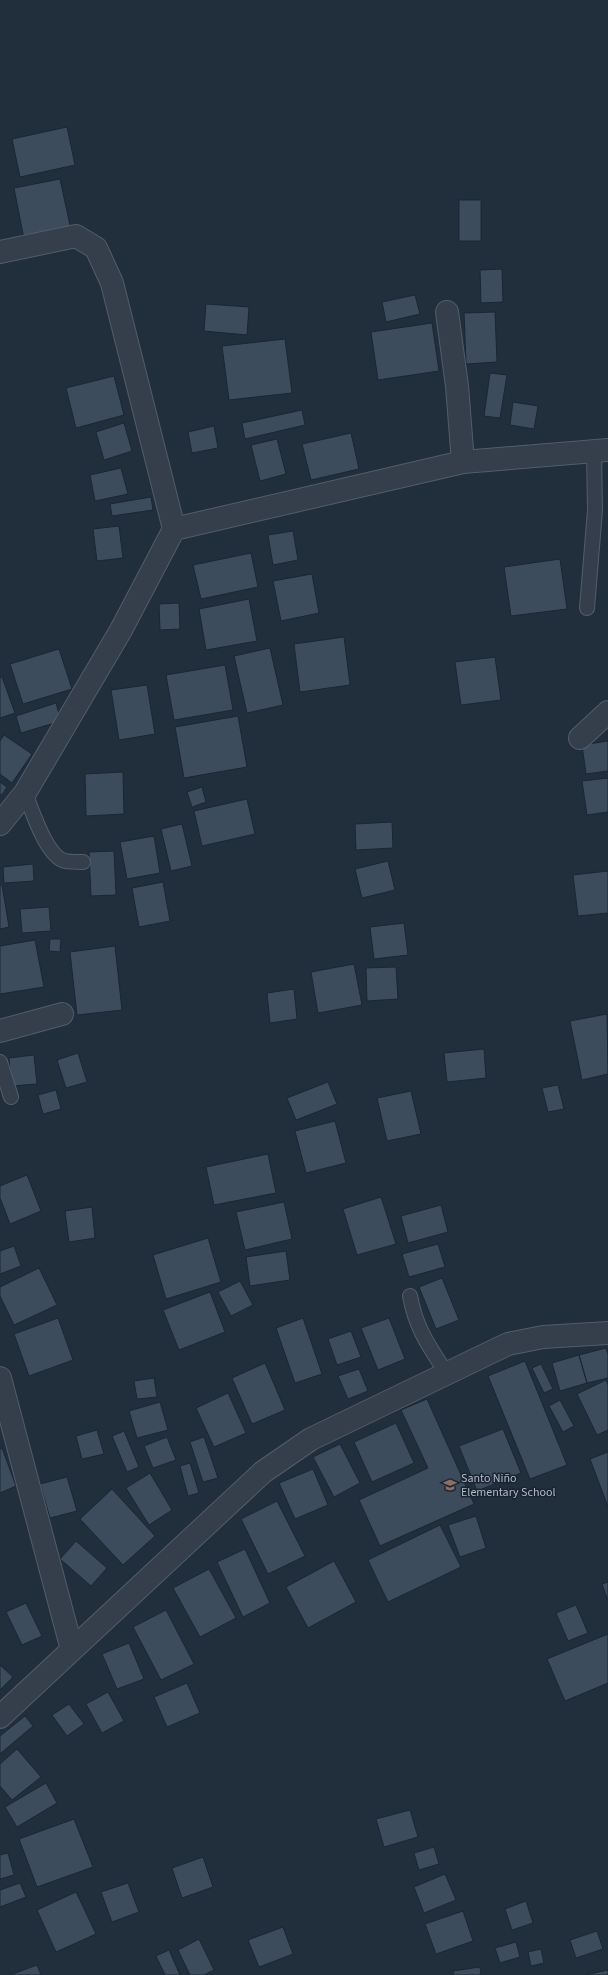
<svg xmlns="http://www.w3.org/2000/svg" width="608" height="1975" viewBox="0 0 608 1975" font-family="'Source Sans 3',sans-serif">
	<style>
		.building { fill: #3c4c5c; stroke: #1c2633 }
		.lines { fill: none; stroke-linecap: round; stroke-linejoin: round }
		.service-casing { stroke: #535d6a; stroke-width: 16 }
		.minor-casing { stroke: #535d6a; stroke-width: 24 }
		.service { stroke: #353f4c; stroke-width: 14 }
		.minor { stroke: #353f4c; stroke-width: 22 }
		.labels { text-anchor: middle; stroke-width: 3; stroke-linejoin: round; paint-order: stroke }
		.poi-label { font-size: 12px; fill: #b0bac8; stroke: #1a2431; text-anchor: start }
	</style>
	<rect width="100%" height="100%" fill="#212e3c"/>
	<path class="building" d="M67,127L75,165L20,177L12,139Z
		M60,179L71,230L24,239L14,188Z
		M459,200H481V241H459Z
		M502,269L503,302L481,303L480,270Z
		M415,295L420,314L386,322L382,302Z
		M206,304L249,307L247,335L204,331Z
		M495,312L497,362L466,364L464,313Z
		M432,323L439,371L378,380L371,332Z
		M285,339L292,393L229,400L222,346Z
		M490,373L507,375L500,418L484,416Z
		M114,376L124,415L76,428L66,388Z
		M513,402L538,406L534,429L510,425Z
		M302,410L305,425L245,439L242,423Z
		M124,423L132,451L104,460L96,432Z
		M214,426L218,448L192,453L188,432Z
		M351,433L359,469L311,480L302,444Z
		M277,439L286,474L260,481L251,445Z
		M121,468L128,494L95,501L90,475Z
		M151,497L153,510L112,516L110,504Z
		M119,526L123,558L97,561L93,529Z
		M293,531L298,560L273,565L268,535Z
		M251,553L258,587L201,599L193,565Z
		M560,559L567,609L511,616L504,567Z
		M312,574L319,613L281,621L273,581Z
		M249,599L257,641L206,650L199,609Z
		M179,603L180,629L160,630L159,604Z
		M344,637L350,685L300,692L294,644Z
		M270,648L283,705L247,713L234,656Z
		M59,649L72,689L23,704L10,664Z
		M495,657L501,700L461,705L455,662Z
		M225,665L233,710L174,720L166,675Z
		M2,677L15,713L0,718V678Z
		M147,685L155,734L119,740L111,690Z
		M56,703L61,721L21,733L16,716Z
		M238,716L247,767L184,778L175,727Z
		M4,735L32,754L12,783L0,774V741Z
		M608,741V771L586,774L582,745Z
		M123,772L124,814L86,816L85,774Z
		M608,778V812L587,815L582,781Z
		M0,782L7,787L2,795L0,794Z
		M202,787L206,802L192,807L187,792Z
		M247,799L255,834L202,846L194,811Z
		M392,822L393,848L356,850L355,824Z
		M182,824L192,866L171,871L161,829Z
		M154,836L160,873L127,879L120,842Z
		M114,851L116,895L91,896L89,852Z
		M388,861L395,890L362,898L355,869Z
		M33,864L34,881L4,883L3,867Z
		M608,871V913L578,916L573,875Z
		M163,882L170,921L139,927L132,888Z
		M0,885H2L9,927L0,929Z
		M49,907L51,931L22,933L20,909Z
		M404,923L408,955L374,959L370,927Z
		M50,939H61L60,952L49,951Z
		M35,940L44,987L0,994V946Z
		M115,946L122,1010L77,1015L70,952Z
		M354,964L362,1005L318,1013L311,972Z
		M396,967L398,999L367,1001L366,968Z
		M294,989L297,1019L270,1023L267,993Z
		M607,1014L608,1074L582,1080L570,1021Z
		M484,1049L486,1078L447,1082L444,1053Z
		M78,1053L87,1082L66,1088L57,1060Z
		M34,1055L37,1084L11,1086L9,1058Z
		M328,1082L337,1104L296,1120L287,1098Z
		M558,1085L564,1109L548,1112L542,1088Z
		M56,1090L61,1109L43,1114L38,1095Z
		M411,1091L421,1134L387,1141L377,1098Z
		M335,1121L346,1163L306,1173L295,1131Z
		M268,1154L276,1193L214,1205L206,1167Z
		M27,1175L41,1211L10,1224L0,1198V1186Z
		M381,1197L396,1244L357,1255L343,1209Z
		M284,1202L292,1239L245,1250L236,1212Z
		M441,1205L448,1232L408,1243L401,1216Z
		M92,1207L95,1238L69,1242L65,1211Z
		M208,1238L221,1282L166,1299L153,1255Z
		M438,1244L445,1267L409,1277L402,1254Z
		M14,1246L21,1266L0,1274V1251Z
		M286,1251L290,1280L250,1286L246,1257Z
		M39,1268L57,1305L14,1325L0,1296V1287Z
		M442,1278L459,1320L436,1329L419,1287Z
		M240,1281L253,1305L231,1316L218,1292Z
		M210,1292L225,1332L179,1350L163,1310Z
		M58,1318L73,1360L29,1376L14,1334Z
		M303,1318L322,1374L295,1383L276,1328Z
		M389,1318L405,1359L378,1370L361,1328Z
		M351,1331L361,1357L337,1365L328,1339Z
		M606,1348L608,1354V1378L587,1383L579,1355Z
		M579,1355L587,1383L560,1391L552,1363Z
		M525,1361L567,1465L530,1479L488,1376Z
		M265,1363L285,1410L252,1424L232,1378Z
		M541,1364L553,1389L544,1393L532,1368Z
		M359,1369L368,1391L348,1399L338,1376Z
		M154,1378L157,1397L137,1399L134,1381Z
		M606,1380L608,1385V1430L597,1435L577,1394Z
		M228,1393L246,1433L214,1447L196,1408Z
		M427,1399L474,1504L380,1546L359,1500L428,1468L401,1410Z
		M560,1400L574,1426L563,1432L549,1406Z
		M160,1402L168,1430L137,1438L129,1411Z
		M396,1423L414,1463L372,1482L354,1442Z
		M503,1429L521,1473L477,1491L459,1446Z
		M97,1430L104,1454L82,1459L76,1436Z
		M124,1431L139,1467L127,1472L112,1436Z
		M167,1437L176,1460L153,1468L144,1446Z
		M204,1437L218,1478L203,1482L190,1442Z
		M340,1444L360,1483L334,1497L313,1457Z
		M2,1448L16,1486L0,1493V1449Z
		M608,1452V1507L590,1459Z
		M190,1463L199,1493L188,1496L180,1466Z
		M313,1469L328,1505L295,1519L279,1483Z
		M150,1473L172,1510L149,1525L126,1488Z
		M67,1477L77,1511L50,1518L40,1484Z
		M112,1489L155,1536L123,1565L80,1519Z
		M277,1501L305,1556L268,1574L241,1519Z
		M476,1516L486,1548L460,1557L448,1525Z
		M440,1525L461,1567L388,1602L368,1560Z
		M76,1541L107,1568L91,1586L60,1559Z
		M245,1549L270,1603L243,1617L217,1562Z
		M334,1561L356,1602L308,1628L286,1587Z
		M209,1569L236,1618L200,1637L173,1588Z
		M608,1582V1601L602,1584Z
		M26,1603L42,1636L22,1645L6,1612Z
		M576,1605L588,1633L568,1641L556,1613Z
		M166,1610L194,1664L161,1680L133,1627Z
		M608,1634V1683L565,1701L547,1659Z
		M129,1643L144,1679L117,1689L102,1654Z
		M0,1665L13,1677L0,1690Z
		M187,1683L200,1713L167,1727L154,1697Z
		M108,1692L124,1721L102,1733L86,1704Z
		M69,1704L84,1724L67,1736L52,1715Z
		M25,1716L33,1726L0,1754V1736Z
		M17,1749L41,1777L12,1800L0,1786V1764Z
		M46,1783L57,1803L17,1827L5,1807Z
		M410,1810L418,1837L384,1847L376,1819Z
		M74,1819L93,1867L37,1887L19,1839Z
		M434,1847L439,1864L419,1870L414,1853Z
		M8,1853L14,1875L0,1879V1855Z
		M203,1857L213,1887L182,1898L172,1868Z
		M445,1874L456,1900L424,1913L414,1887Z
		M20,1883L26,1897L0,1907V1890Z
		M128,1883L139,1912L112,1922L101,1892Z
		M76,1892L96,1934L56,1952L37,1910Z
		M526,1901L533,1923L512,1930L505,1909Z
		M463,1911L473,1941L436,1954L425,1924Z
		M283,1927L293,1954L259,1967L248,1940Z
		M597,1931L603,1949L576,1958L570,1940Z
		M199,1939L214,1970L204,1975H190L178,1950Z
		M516,1942L520,1957L500,1963L495,1948Z
		M541,1949L544,1963L531,1966L528,1952Z
		M169,1950L180,1975H165L156,1956Z
		M37,1965L41,1975H10Z
		M480,1967L481,1975H454L453,1971Z
		M608,1970V1975H585Z"/>
	<g class="lines">
		<g class="service-casing">
			<path id="service" d="M587,608L595,510L594,451
				M25,793C32,810 46,856 65,861C70,862 77,862 83,862
				M0,1062L11,1097
				M410,1296C416,1329 429,1346 447,1374"/>
		</g>
		<g class="minor-casing">
			<path id="minor" d="M0,252L76,236L96,248L112,283L174,529
				M447,312L457,386L463,462
				M580,738L608,712
				M0,824L25,793L121,630L174,529L463,462L608,450
				M0,1031L62,1014
				M0,1378L72,1650
				M0,1717L263,1472L311,1439L508,1344L543,1337L608,1333"/>
		</g>
		<use href="#service" class="service"/>
		<use href="#minor" class="minor"/>
	</g>
	<defs>
		<g id="school-bare" transform="scale(1.08)"><path d="M0-5L7-2L0 1L-7-2ZM-4 1L0 2.5L4 1V4Q0 6-4 4Z" fill="#8d6e63" stroke="#1a2431" stroke-width="2.5" paint-order="stroke"/></g>
	</defs>
	<g fill-rule="evenodd">
		<use href="#school-bare" x="450" y="1485"/>
	</g>
	<g class="labels">
		<g class="poi-label">
			<text x="461" y="1482">Santo Niño<tspan x="461" dy="14">Elementary School</tspan></text>
		</g>
	</g>
</svg>
